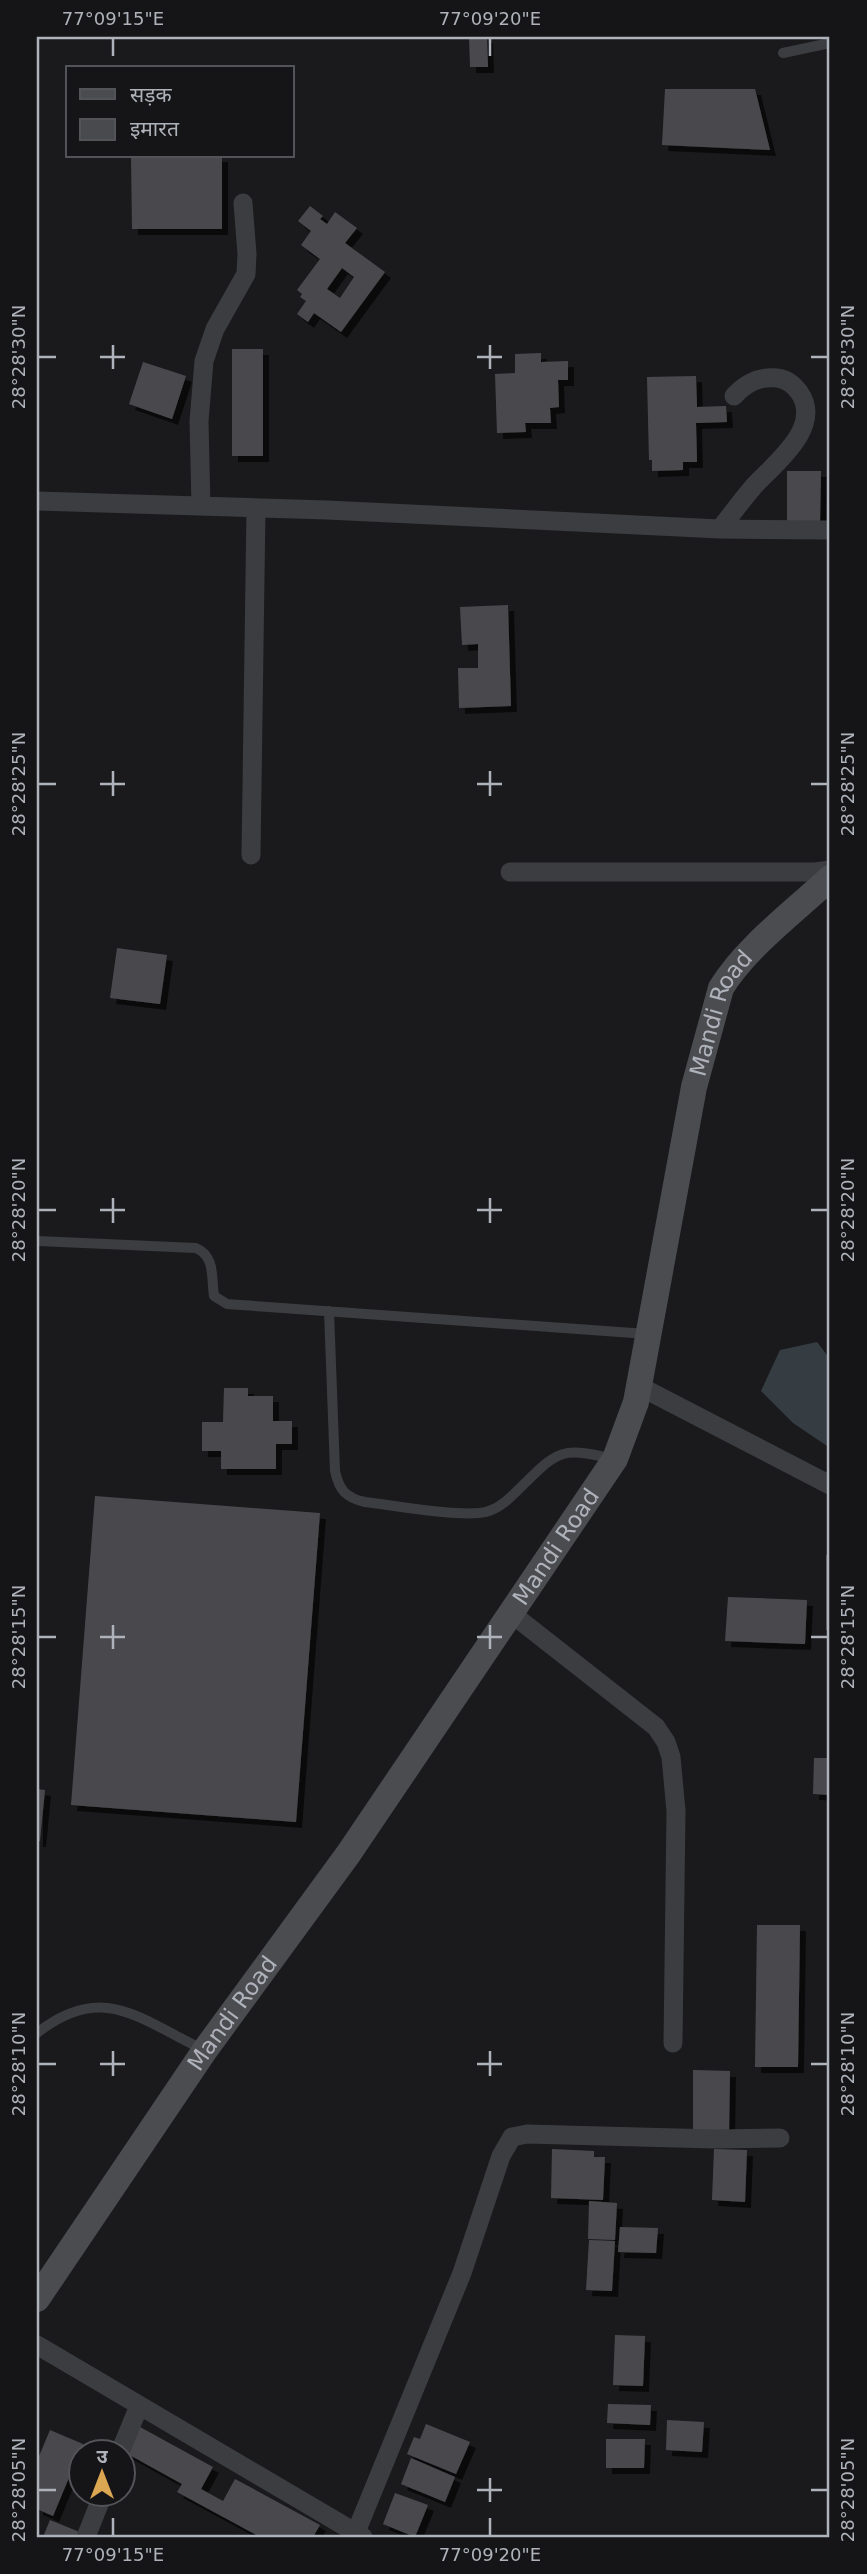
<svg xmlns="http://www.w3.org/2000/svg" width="867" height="2574" viewBox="0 0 867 2574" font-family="'DejaVu Sans','Noto Sans Devanagari',sans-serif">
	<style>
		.water { fill: #353d43 }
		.building { fill: #494a4e; fill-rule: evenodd; filter: url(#shadow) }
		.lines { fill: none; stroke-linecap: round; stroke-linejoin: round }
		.lane { stroke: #3c3d40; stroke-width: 10 }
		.street { stroke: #3c3d40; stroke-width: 19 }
		.secondary { stroke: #4a4c50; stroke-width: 26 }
		.ticks { fill: none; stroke: #aeb2ba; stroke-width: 2.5 }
		.labels { text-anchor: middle; stroke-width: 7; stroke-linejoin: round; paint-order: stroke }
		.street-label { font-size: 23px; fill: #aeb2ba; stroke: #151517 }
		.neatline { fill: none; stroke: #aeb2ba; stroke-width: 2.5 }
		.ticks-label { font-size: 18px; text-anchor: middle; fill: #aeb2ba }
	</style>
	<defs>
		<filter id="shadow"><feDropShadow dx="6" dy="6" stdDeviation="0" flood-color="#0009"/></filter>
	</defs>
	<rect width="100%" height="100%" fill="#1a1a1c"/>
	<path class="water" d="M817,1342L830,1359V1448L793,1423L761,1391L780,1350Z"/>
	<path class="building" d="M469,37H487L488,67H470Z
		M665,89H755L770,150L662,145Z
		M131,156H222V229H132Z
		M310,206L323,216L320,219L327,224L335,212L357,228L345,243L385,272L341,332L314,313L308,322L297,314L306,301L300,297L302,294L297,290L320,259L301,245L311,231L298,221ZM342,268L354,277L340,298L327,289Z
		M232,349H263V456H232Z
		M541,353V362L568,361V380H558L559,407L550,408L551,423H525L526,432L497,433L495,374L515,373V354Z
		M143,362L186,376L172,419L129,404Z
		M696,376L697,407L726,406L727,422L696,423L697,462H683V470L652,471V460H649L647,377Z
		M787,471H821L820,525H787Z
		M508,605L511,706L459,708L458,668H478V644L462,645L460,607Z
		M117,948L167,955L160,1004L110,998Z
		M224,1388H248V1396H273V1421H292V1444H276V1469H221V1451H202V1422H223Z
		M95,1496L320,1513L296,1822L71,1805Z
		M826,1555H830V1630H826Z
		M728,1597L807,1600L805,1644L725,1641Z
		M814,1758H830V1795L813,1794Z
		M37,1789L45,1790L40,1841H37Z
		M757,1925H800L798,2067H755Z
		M693,2070L730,2071L729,2135H693Z
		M552,2149L594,2151V2157H605L603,2200L551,2198Z
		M714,2149L747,2150L745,2202L712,2200Z
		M589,2201L617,2203L615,2240L588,2239Z
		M620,2227L658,2228L656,2253L618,2252Z
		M589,2240L615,2241L612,2291L586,2290Z
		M615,2335L645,2336L643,2386L613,2385Z
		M608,2404L651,2405L650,2425L607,2423Z
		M667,2420L704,2422L702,2452L666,2450Z
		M426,2424L470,2442L456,2474L407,2454L414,2437L420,2439Z
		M140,2427L213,2467L201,2489L223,2501L235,2479L320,2525L313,2537H260L177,2492L182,2484L126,2453Z
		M50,2430L83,2444L53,2516L37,2509V2461Z
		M606,2439H645L644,2468H606Z
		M411,2458L455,2477L445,2502L401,2484Z
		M395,2493L428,2505L415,2537L383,2524Z
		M50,2520L82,2533L80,2537H43Z"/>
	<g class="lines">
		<path class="lane" d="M783,53L830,43
			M38,1241L196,1248C216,1257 211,1278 214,1296L227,1304L647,1334
			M329,1311L335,1471C339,1490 346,1498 365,1502C392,1505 466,1519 489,1511C501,1507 510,1498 519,1489C558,1451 559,1446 613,1459
			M37,2033C102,1982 138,2018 202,2049"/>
		<path class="street" d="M37,501L327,510L720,529L830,530
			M201,506L199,421L204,361L215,329L246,274L247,254L243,203
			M720,529C731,515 742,500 754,486C774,464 824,427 799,392C793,384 786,379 777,378C759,376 746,383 734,396
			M251,855L256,508
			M510,872H815L830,870
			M639,1386L830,1485
			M512,1614L656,1727L666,1742L671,1757L676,1811L673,2043
			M37,2345L363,2537
			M120,2452L139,2406
			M86,2537L103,2494
			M354,2537L462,2273L501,2156L512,2137L527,2134L715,2139L780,2138"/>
		<path class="secondary" id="s1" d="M37,2299L205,2050L349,1853L615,1459L636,1402L694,1087L721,988C746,947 795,911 830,878"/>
	</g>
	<path class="ticks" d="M113,38V56M490,38V56M113,345V369M490,345V369M38,357H56M100,357H125M477,357H502M811,357H828M113,771V796M490,771V796M38,784H56M100,784H125M477,784H502M811,784H828M113,1198V1223M490,1198V1223M38,1210H56M100,1210H125M477,1210H502M811,1210H828M113,1625V1649M490,1625V1649M38,1637H56M100,1637H125M477,1637H502M811,1637H828M113,2051V2076M490,2051V2076M38,2064H56M100,2064H125M477,2064H502M811,2064H828M490,2478V2502M38,2490H56M477,2490H502M811,2490H828M113,2518V2536M490,2518V2536"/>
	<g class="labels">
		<g class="street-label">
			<text dy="8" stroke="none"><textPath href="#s1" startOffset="1480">Mandi Road</textPath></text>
			<text dy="8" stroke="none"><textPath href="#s1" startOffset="914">Mandi Road</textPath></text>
			<text dy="8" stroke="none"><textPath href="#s1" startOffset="346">Mandi Road</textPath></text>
		</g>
	</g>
	<rect width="867" height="2574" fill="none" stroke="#151517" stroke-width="77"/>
	<rect x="66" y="66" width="228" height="91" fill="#151517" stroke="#525458" stroke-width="2"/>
	<rect x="80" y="89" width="35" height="10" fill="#4a4c50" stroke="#525458" stroke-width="2"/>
	<text x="130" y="102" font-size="21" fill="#aeb2ba">सड़क</text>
	<rect x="80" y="119" width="35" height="21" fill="#494a4e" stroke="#525458" stroke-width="2"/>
	<text x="130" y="136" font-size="21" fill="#aeb2ba">इमारत</text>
	<g transform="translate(102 2473)"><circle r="33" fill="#151517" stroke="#525458" stroke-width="2"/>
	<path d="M0-5L12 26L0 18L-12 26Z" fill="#dca752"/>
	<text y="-10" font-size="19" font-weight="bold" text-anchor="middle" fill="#aeb2ba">उ</text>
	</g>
	<rect x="38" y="38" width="790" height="2498" class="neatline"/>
	<g class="ticks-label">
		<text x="113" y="25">77°09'15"E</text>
		<text x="490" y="25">77°09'20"E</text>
		<text transform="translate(19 357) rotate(-90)" y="6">28°28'30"N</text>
		<text transform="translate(848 357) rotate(-90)" y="6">28°28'30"N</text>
		<text transform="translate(19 784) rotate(-90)" y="6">28°28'25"N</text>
		<text transform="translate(848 784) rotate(-90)" y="6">28°28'25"N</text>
		<text transform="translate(19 1210) rotate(-90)" y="6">28°28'20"N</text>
		<text transform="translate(848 1210) rotate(-90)" y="6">28°28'20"N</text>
		<text transform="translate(19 1637) rotate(-90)" y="6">28°28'15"N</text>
		<text transform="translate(848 1637) rotate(-90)" y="6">28°28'15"N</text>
		<text transform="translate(19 2064) rotate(-90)" y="6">28°28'10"N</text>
		<text transform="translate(848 2064) rotate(-90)" y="6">28°28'10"N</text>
		<text transform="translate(19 2490) rotate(-90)" y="6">28°28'05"N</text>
		<text transform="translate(848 2490) rotate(-90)" y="6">28°28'05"N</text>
		<text x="113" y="2561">77°09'15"E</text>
		<text x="490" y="2561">77°09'20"E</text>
	</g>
</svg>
